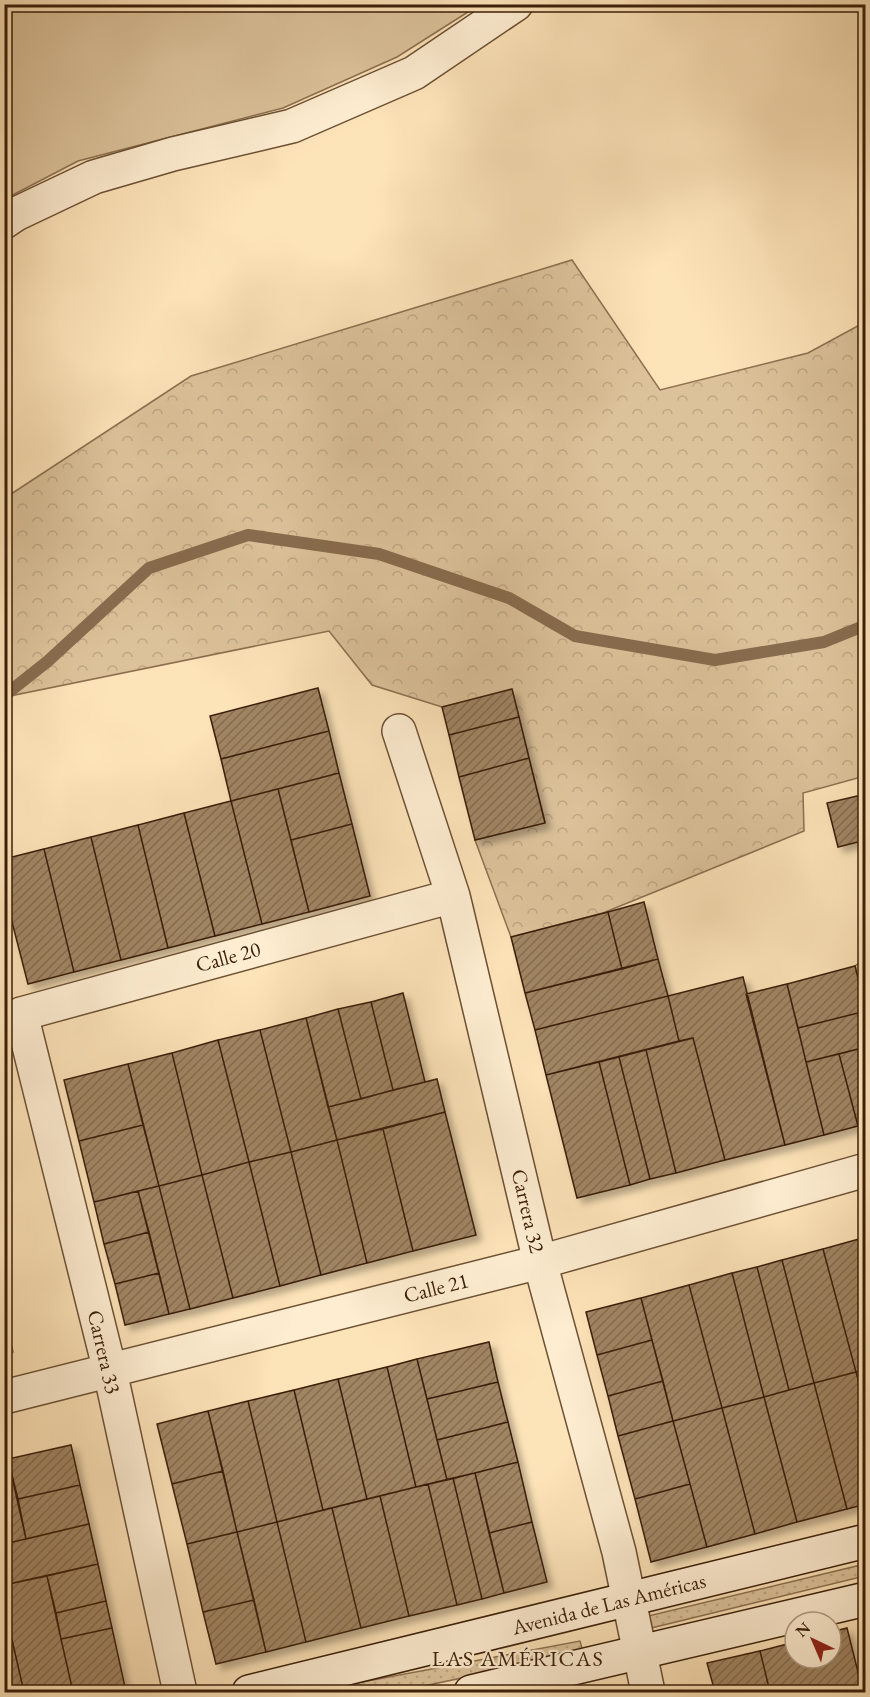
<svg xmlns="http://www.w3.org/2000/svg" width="870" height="1697" viewBox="0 0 870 1697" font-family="'EB Garamond',serif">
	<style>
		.grass { fill: #dcc29a; stroke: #8c7051; stroke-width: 1.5 }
		.forest { fill: url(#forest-crowns); stroke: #8c7051; stroke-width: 1.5 }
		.park { fill: url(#park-dots); stroke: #8c7051; stroke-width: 1.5 }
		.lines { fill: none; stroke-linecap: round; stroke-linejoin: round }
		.stream { stroke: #886c4e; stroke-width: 12 }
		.building { fill: url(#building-hatch); stroke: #3b1f08; stroke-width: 1.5; filter: url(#shadow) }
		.minor-casing { stroke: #6c5034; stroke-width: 36 }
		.secondary-casing { stroke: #3b1f08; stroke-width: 36 }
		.minor { stroke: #feedd1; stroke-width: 33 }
		.secondary { stroke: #feedd1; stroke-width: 33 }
		.labels { text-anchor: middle; stroke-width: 4.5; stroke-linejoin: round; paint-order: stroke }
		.street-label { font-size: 21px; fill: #3b1f08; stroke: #feedd1 }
		.neighbourhood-label { font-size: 22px; letter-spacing: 1.5px; fill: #3b1f08; stroke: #feedd1 }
	</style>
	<defs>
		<pattern id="forest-crowns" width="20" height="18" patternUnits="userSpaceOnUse" patternTransform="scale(1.5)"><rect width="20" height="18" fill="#dcc29a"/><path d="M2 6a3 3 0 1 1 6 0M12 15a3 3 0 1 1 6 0" fill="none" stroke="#bea683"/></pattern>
		<pattern id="park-dots" width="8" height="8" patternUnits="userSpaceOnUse" patternTransform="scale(1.5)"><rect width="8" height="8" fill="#dcc29a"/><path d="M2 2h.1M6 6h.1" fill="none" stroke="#bea683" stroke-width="1.8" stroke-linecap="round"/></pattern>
		<pattern id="building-hatch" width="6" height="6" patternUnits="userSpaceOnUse" patternTransform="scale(1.5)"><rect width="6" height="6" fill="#a08564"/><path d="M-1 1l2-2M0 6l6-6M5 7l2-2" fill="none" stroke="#846c50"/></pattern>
		<filter id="shadow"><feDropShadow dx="5.5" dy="5.5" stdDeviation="3" flood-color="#0004"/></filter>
	</defs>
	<rect width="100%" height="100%" fill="#fde3b8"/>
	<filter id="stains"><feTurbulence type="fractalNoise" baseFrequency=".00333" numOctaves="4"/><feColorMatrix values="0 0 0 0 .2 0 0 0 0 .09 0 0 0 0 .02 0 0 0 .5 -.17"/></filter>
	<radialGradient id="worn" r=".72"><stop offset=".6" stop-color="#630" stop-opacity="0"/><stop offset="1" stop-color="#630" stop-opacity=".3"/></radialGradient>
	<path class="grass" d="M5,4H479V5L397,57L283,108L78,161L5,199Z
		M865,958V1009L855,966Z
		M5,1317L13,1352L5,1355H4Z"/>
	<path class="forest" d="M572,260L660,390L808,353L865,322V776L803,793L804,831L603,913L511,937L475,840L545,822L512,690L442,707L372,685L329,631L5,697V498L191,376Z"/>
	<path class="park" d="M865,1564V1576L647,1629L644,1617Z
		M580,1641L583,1652L396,1692H309Z"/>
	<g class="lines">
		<path class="stream" d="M4,696L48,661L149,568L248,535L379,554L509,598L575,636L715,660L824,642L866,625"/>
	</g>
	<path class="building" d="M318,688L329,731L221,759L210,716Z
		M512,689L519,717L449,735L442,707Z
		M519,717L529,758L459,777L449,735Z
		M329,731L339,773L231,801L221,759Z
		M529,758L545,823L475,840L459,777Z
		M339,773L352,824L291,840L278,789Z
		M278,789L309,912L262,924L231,801Z
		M866,794V840L838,847L827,803Z
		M231,801L262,924L215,936L184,813Z
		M184,813L215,936L168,948L138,825Z
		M352,824L370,896L309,912L291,840Z
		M138,825L168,948L121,960L91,837Z
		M91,837L121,960L74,972L44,849Z
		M44,849L74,972L28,984L4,891V859Z
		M644,902L658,959L622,969L608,912Z
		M608,912L622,969L525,993L511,937Z
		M658,959L668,996L535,1030L525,993Z
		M855,966L866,1011L798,1028L787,984Z
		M743,977L785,1145L725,1160L693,1038L679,1041L668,996Z
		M787,984L824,1135L785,1145L746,994Z
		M403,993L425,1082L393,1090L371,1002Z
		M668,996L679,1041L546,1075L535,1030Z
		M371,1002L393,1090L361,1099L338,1009Z
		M338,1009L361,1099L328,1107L306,1018Z
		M866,1011V1047L806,1062L798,1028Z
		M306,1018L337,1140L291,1152L260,1030Z
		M260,1030L291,1152L249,1162L218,1040Z
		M693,1038L725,1160L676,1173L646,1050Z
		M218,1040L249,1162L202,1175L172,1053Z
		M866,1047V1124L858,1126L839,1054Z
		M646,1050L676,1173L650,1179L619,1057Z
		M172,1053L202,1175L159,1186L128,1064Z
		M839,1054L858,1126L824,1135L806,1062Z
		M619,1057L650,1179L630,1185L599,1062Z
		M599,1062L630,1185L577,1198L546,1075Z
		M128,1064L143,1125L79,1141L64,1080Z
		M437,1079L445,1112L337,1140L328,1107Z
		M445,1112L476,1235L413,1251L383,1129Z
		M143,1125L159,1186L94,1202L79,1141Z
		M383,1129L413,1251L367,1263L337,1140Z
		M337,1140L367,1263L321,1275L291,1152Z
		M291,1152L321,1275L280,1286L249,1162Z
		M249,1162L280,1286L233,1298L202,1175Z
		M202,1175L233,1298L190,1309L159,1186Z
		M159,1186L190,1309L169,1314L138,1191Z
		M138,1191L149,1232L104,1244L94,1202Z
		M149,1232L159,1273L115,1284L104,1244Z
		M866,1237V1369L856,1372L823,1249Z
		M823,1249L856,1372L814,1383L782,1260Z
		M782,1260L814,1383L789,1390L757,1267Z
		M757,1267L789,1390L764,1397L732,1273Z
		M159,1273L169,1314L125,1325L115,1284Z
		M732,1273L764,1397L722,1408L689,1285Z
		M689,1285L722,1408L673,1421L641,1298Z
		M641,1298L652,1340L597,1355L586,1312Z
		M652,1340L663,1381L608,1396L597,1355Z
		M489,1342L498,1382L427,1399L417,1359Z
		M417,1359L447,1480L416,1487L387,1367Z
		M387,1367L416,1487L367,1499L338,1379Z
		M866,1369V1410L856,1372Z
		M856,1372L866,1410V1504L847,1509L814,1383Z
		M338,1379L367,1499L323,1510L294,1390Z
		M663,1381L673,1421L618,1436L608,1396Z
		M498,1382L508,1422L437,1440L427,1399Z
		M814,1383L847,1509L797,1522L764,1397Z
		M294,1390L323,1510L277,1522L248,1401Z
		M764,1397L797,1522L755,1534L722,1408Z
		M248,1401L277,1522L237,1532L208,1411Z
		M722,1408L755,1534L707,1547L673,1421Z
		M208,1411L223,1471L172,1484L157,1424Z
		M673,1421L690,1484L635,1499L618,1436Z
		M508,1422L518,1462L447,1480L437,1440Z
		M71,1445L80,1485L18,1499L8,1459Z
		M8,1459L26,1539L4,1544V1460Z
		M518,1462L532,1522L489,1533L475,1473Z
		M223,1471L237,1532L187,1544L172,1484Z
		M475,1473L504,1593L482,1599L453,1478Z
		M453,1478L482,1599L457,1605L428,1484Z
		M428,1484L457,1605L409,1616L380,1496Z
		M690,1484L707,1547L651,1562L635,1499Z
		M80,1485L89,1524L26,1539L18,1499Z
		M380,1496L409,1616L361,1628L332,1508Z
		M332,1508L361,1628L306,1642L277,1522Z
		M277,1522L306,1642L266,1652L237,1532Z
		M532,1522L547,1582L504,1593L489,1533Z
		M89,1524L98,1564L4,1585V1544Z
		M237,1532L254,1600L203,1612L187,1544Z
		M98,1564L106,1601L56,1613L47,1576Z
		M47,1576L61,1639L73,1692H24L4,1605V1585Z
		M254,1600L266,1652L216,1664L203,1612Z
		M106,1601L112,1628L61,1639L56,1613Z
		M4,1605L24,1692H4Z
		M112,1628L125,1687L99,1692H73L61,1639Z
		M847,1628L863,1692H770L760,1651L795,1642V1658H831V1632Z
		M760,1651L770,1692H715L707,1663Z"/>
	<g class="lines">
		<g class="minor-casing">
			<path id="minor" d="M4,222L16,214L94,177L173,154L292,126L414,73L516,4
				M399,731L453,896L540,1262L619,1552L648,1692
				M21,1014L110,1371L180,1692
				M4,1023L21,1014L453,896
				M4,1397L540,1262L866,1170"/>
		</g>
		<g class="secondary-casing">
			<path id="secondary" d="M249,1692L866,1541
				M471,1692L866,1599"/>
		</g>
		<use href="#minor" class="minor"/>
		<use href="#secondary" class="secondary"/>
	</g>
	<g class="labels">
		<g class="street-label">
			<text transform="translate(228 957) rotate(-15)" y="7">Calle 20</text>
			<text transform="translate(528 1211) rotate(77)" y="7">Carrera 32</text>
			<text transform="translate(436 1288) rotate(-14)" y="7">Calle 21</text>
			<text transform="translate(104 1352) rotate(77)" y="7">Carrera 33</text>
			<text transform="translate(609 1604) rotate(-14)" y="7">Avenida de Las Américas</text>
		</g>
		<g class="neighbourhood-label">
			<text x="518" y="1666">LAS AMÉRICAS</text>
		</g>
	</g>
	<rect width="870" height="1697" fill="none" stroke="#fde3b8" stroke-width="24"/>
	<rect x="6" y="6" width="858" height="1685" fill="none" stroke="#3b1f08" stroke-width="3"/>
	<rect x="12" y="12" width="846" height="1673" fill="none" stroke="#3b1f08" stroke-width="1.5"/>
	<g transform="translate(813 1640) rotate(316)"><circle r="28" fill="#feedd1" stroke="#b09b81" stroke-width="1.5"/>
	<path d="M0-4.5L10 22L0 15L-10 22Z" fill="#8f2418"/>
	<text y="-9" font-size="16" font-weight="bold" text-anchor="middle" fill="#3b1f08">N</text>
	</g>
	<rect width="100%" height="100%" filter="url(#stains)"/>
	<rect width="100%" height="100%" fill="url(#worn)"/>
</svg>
